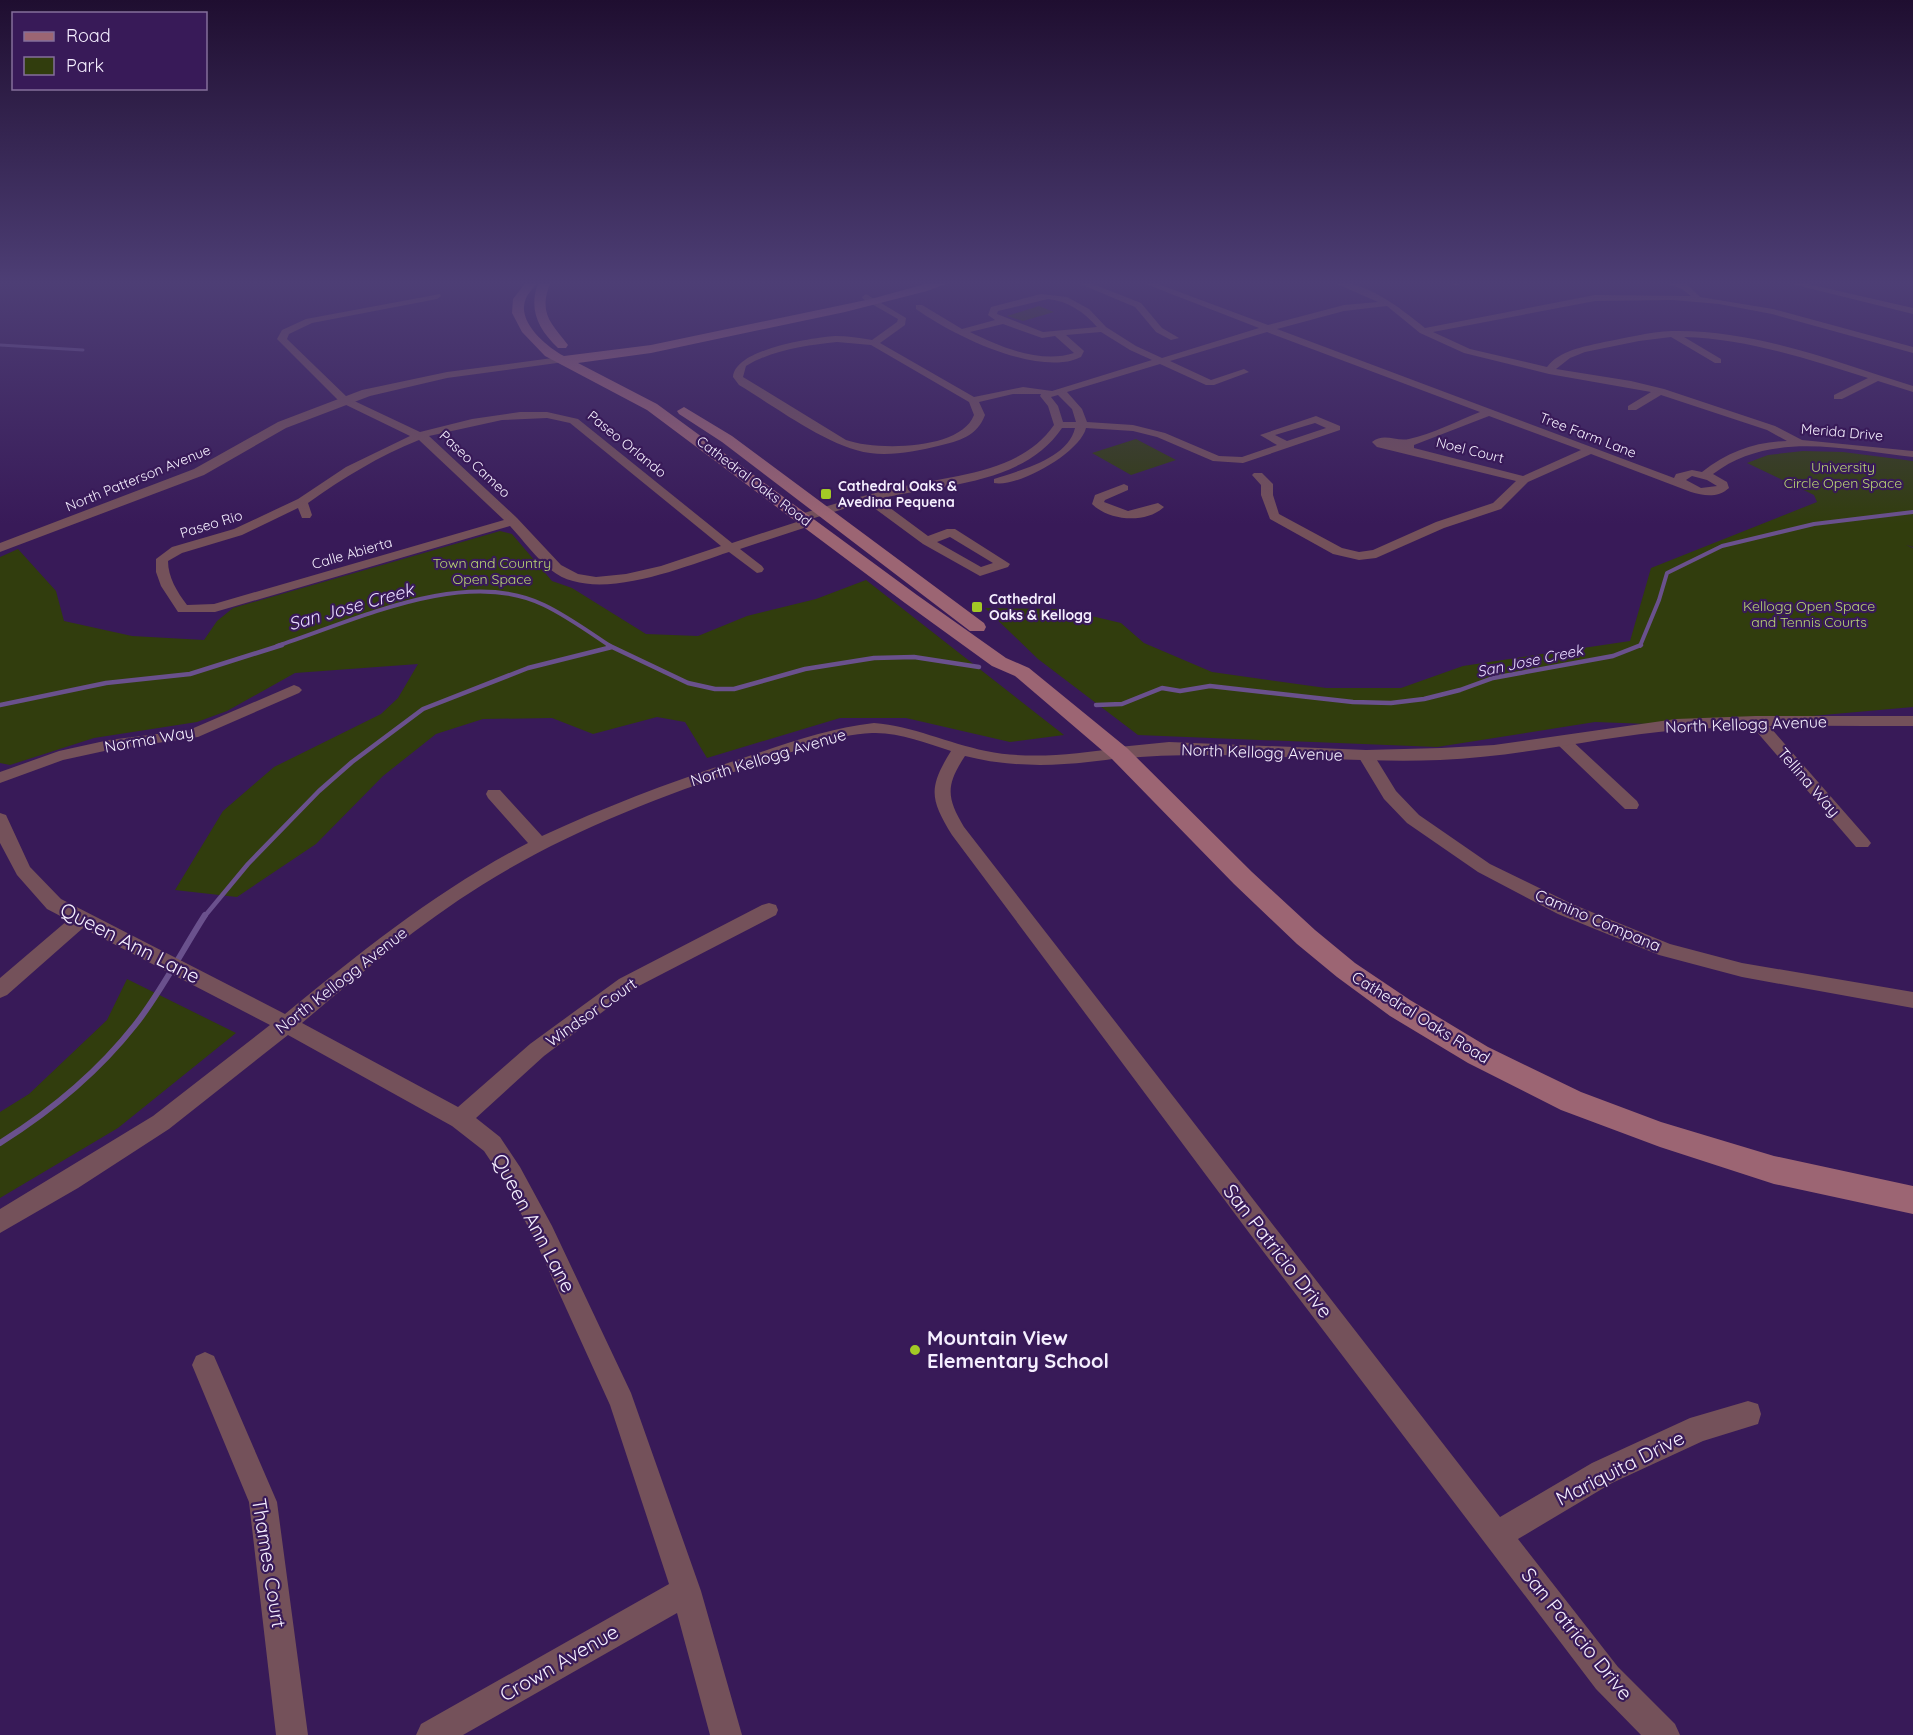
<svg xmlns="http://www.w3.org/2000/svg" width="1913" height="1735" viewBox="0 0 1913 1735" font-family="Quicksand,sans-serif">
	<style>
		.green { fill: #313d0d }
		.lines { fill: none; stroke-linecap: round; stroke-linejoin: round }
		.stream-far3 { stroke: #6a518d; stroke-width: 3 }
		.stream-far2 { stroke: #6a518d; stroke-width: 4 }
		.stream-far1 { stroke: #6a518d; stroke-width: 4.5 }
		.stream { stroke: #6a518d; stroke-width: 6 }
		.minor { fill: #74515a; fill-rule: evenodd }
		.tertiary { fill: #74515a; fill-rule: evenodd }
		.secondary { fill: #9c6573; fill-rule: evenodd }
		.poi-dot { fill: #a3c926; stroke: #381a58; stroke-width: 2 }
		.labels { text-anchor: middle; stroke-width: 4.5; stroke-linejoin: round; paint-order: stroke }
		.far-street-label { font-size: 14px; fill: #f5efff; stroke: #381a58 }
		.far-park-label { font-size: 14px; fill: #b9d574; stroke: #381a58 }
		.far-poi-label { font-size: 14px; font-weight: bold; fill: #f5efff; stroke: #381a58; text-anchor: start }
		.far-water-label { font-size: 15px; font-style: italic; fill: #e8daff; stroke: #381a58 }
		.street-label { font-size: 16px; fill: #f5efff; stroke: #381a58 }
		.water-label { font-size: 18px; font-style: italic; fill: #e8daff; stroke: #381a58 }
		.near-street-label { font-size: 20px; fill: #f5efff; stroke: #381a58 }
		.near-poi-label { font-size: 20px; font-weight: bold; fill: #f5efff; stroke: #381a58; text-anchor: start }
	</style>
	<rect width="100%" height="100%" fill="#381a58"/>
	<path class="green" d="M1039,306L1054,312L1023,321L1007,316Z
		M1136,439L1176,460L1131,475L1092,453Z
		M1803,451L1843,452L1913,461V547L1906,545L1913,548V707L1756,721L1676,725L1595,722L1437,747L1138,735L1038,659L985,608L1062,609L1121,623L1144,643L1212,672L1326,688H1401L1463,666L1630,641L1651,568L1817,502L1814,495L1747,463L1768,455Z
		M500,531L512,534L552,581L572,588L646,634L698,636L747,616L816,599L866,580L1064,735L1010,742L906,718H840L707,758L685,722L657,717L593,734L552,718L483,719L436,734L383,776L316,844L237,897L175,890L223,811L274,767L381,714L398,698L418,664L295,673L227,711L197,722L94,738L10,765L0,763V557L18,549L56,591L64,621L132,636L204,640L217,621L233,608Z
		M127,979L236,1033L118,1128L0,1198V1112L29,1094L107,1020Z"/>
	<g class="lines">
		<path class="stream-far3" d="M0,345L83,350"/>
		<path class="stream-far2" d="M277,646C354,621 465,566 544,605C567,616 589,632 610,646
			M1640,646L1659,600L1667,573L1722,546L1814,524L1913,512"/>
		<path class="stream-far1" d="M608,645L688,683L715,689H734L805,669L874,658L914,657L979,667
			M0,705L106,683L190,674L282,645
			M1096,705L1122,704L1162,688L1180,691L1210,686L1353,702L1391,703L1424,699L1460,690L1493,678L1613,656L1641,645
			M204,917L248,864L319,791L352,762L423,709L528,668L612,647"/>
		<path class="stream" d="M0,1143C51,1111 98,1072 135,1025C160,994 183,949 205,915"/>
		<path class="minor" d="M1073,281H1085L1141,303L1162,328L1179,338L1171,340L1156,332L1135,307Z
			M1138,281H1150L1268,325L1344,305L1378,302L1330,281C1366,281 1398,306 1425,328L1595,295L1691,296L1682,289L1660,281H1673L1688,285L1700,297L1773,309L1913,347V353L1772,314L1719,304L1673,300L1595,301L1433,332L1470,349L1547,367C1560,350 1583,347 1604,342C1626,338 1649,332 1672,331C1754,329 1836,362 1913,386V392L1878,381L1842,399H1834V395L1868,378C1808,359 1748,339 1684,337L1721,359V363H1715L1671,337L1639,341L1585,352L1570,358L1556,369L1631,381L1664,389L1775,426L1802,440L1913,451V457C1847,450 1770,430 1713,474L1727,482L1729,488C1718,498 1704,496 1691,492L1591,454L1528,482L1501,509L1444,528L1376,558L1359,560L1333,554L1270,519L1261,495V485L1252,475L1254,473H1262L1273,484V495L1279,514L1342,548L1359,552L1373,550L1436,522L1493,503L1516,481L1377,447L1372,442C1384,432 1396,442 1409,439C1432,434 1457,421 1480,412L1267,332L1170,361L1211,380L1244,369L1249,372L1214,385H1206L1160,364L1067,392L1082,409L1087,422L1133,425L1165,433L1219,456L1242,457L1277,445L1260,435L1316,416L1340,426V430L1243,463L1213,461L1157,437L1133,431L1086,428C1080,453 1017,488 994,483V479C1020,470 1068,459 1075,428H1062C1023,486 939,484 878,499L928,536L947,529H955L1010,564L1008,567L980,576L923,544L866,502L811,519L815,522L813,525L740,549L762,566L764,569L762,572L757,573L729,552C683,567 594,605 551,570C536,558 523,540 510,526L215,612H178L161,586L156,572V559L172,547L234,529L298,499L346,467L410,436L340,402L277,339L282,330L306,319L440,294L441,296L437,299L312,323L289,334L287,339L348,398L420,432L472,419L520,412H547L578,419L732,543L806,519L802,516L804,513C834,504 865,495 896,488C951,475 1019,475 1054,425L1048,406L1040,396L1041,394H1013L979,402L985,415C977,436 960,441 938,446C917,451 892,456 870,453C828,447 776,407 739,385L733,377C735,349 811,338 835,336C848,336 860,338 872,340L897,322L898,319L863,299L862,297L866,294L906,318L905,325L880,343L974,397L1023,387L1052,391L1152,360L1130,350L1101,332L1066,335L1084,351L1081,357C1076,359 1069,362 1063,362C1019,367 951,334 916,309V305H922L962,329L995,320L988,315L991,307L1041,294L1067,297L1089,309L1106,327L1136,346L1162,358L1259,328ZM1048,299C1068,301 1084,312 1097,327L1043,332L997,314L998,311ZM1387,306L1420,333L1464,353L1549,374L1651,392L1628,406V410H1636L1661,395L1767,430L1787,441C1754,442 1728,452 1702,472L1692,470L1676,474L1674,478L1277,329L1344,311ZM1003,324L1042,338L1055,336L1074,353C1041,364 1000,347 970,332ZM837,342L871,345L969,402L974,415C961,450 877,451 846,440L743,377L746,366C772,350 807,345 837,342ZM1058,395L1072,409L1076,422H1063L1058,406L1051,397ZM1489,416L1581,450L1523,476L1414,448V445ZM547,418L570,423L721,546L661,566L626,574L596,577L578,574L561,565L517,518L429,436L502,420ZM1315,423L1326,428L1287,441L1275,435ZM419,440L504,520L214,604L187,605C177,592 168,577 168,561L182,553L242,535L298,508L302,518H310L312,515L308,503C343,478 379,456 419,440ZM1692,476L1707,480L1717,486L1701,488L1686,480ZM950,537L993,563L981,567L937,542Z
			M1452,281H1465L1455,286L1451,283Z
			M1780,281H1795L1913,308V314Z
			M1905,281H1913V285L1906,283Z
			M1124,484L1128,486V490L1105,500L1104,502L1128,511L1158,503L1164,507C1146,524 1109,521 1092,504L1095,495Z
			M294,685L299,687L302,690L299,693L198,737L109,750L63,760L0,783V772L59,751L109,740L189,730Z
			M1756,716L1762,718L1868,839L1871,843L1868,847H1856L1750,724L1748,721L1750,718Z
			M874,723C913,726 947,743 986,751C1030,760 1075,754 1119,748L1125,749L1127,753L1125,757L1119,758C1067,766 1016,769 965,756C946,785 946,797 964,827L1500,1517L1592,1463L1690,1418L1748,1401L1758,1404L1761,1414L1758,1424L1703,1441L1612,1483L1518,1539L1618,1667L1675,1724L1680,1735H1641L1596,1689L1250,1234L952,835C930,799 928,788 951,751C926,743 899,732 872,733C829,735 786,755 746,768C655,798 563,834 482,885C418,925 360,974 302,1023L458,1107L530,1044L619,979L762,905L769,903L776,905L778,910L776,915L633,989L544,1056L476,1118L500,1137L520,1167L552,1226L631,1393L701,1591L742,1735H710L677,1613L463,1735H416L421,1724L669,1584L610,1405L536,1242L504,1181L484,1151L452,1126L288,1035L169,1129L78,1188L0,1233V1209L153,1116L270,1025L83,928L7,995L0,998V978L68,920L47,909L17,875L0,843V813L6,815L30,867L61,899L285,1014C362,951 439,889 528,843L488,798L486,794L488,790H500L542,836C609,805 676,780 746,757C788,743 830,728 874,723Z
			M1563,736L1569,738L1637,801L1639,805L1637,809H1625L1557,744L1555,741L1557,738Z
			M1366,751L1372,752L1396,791L1419,815L1490,864L1572,904L1670,944L1742,963L1913,992V1008L1742,977L1659,955L1558,914L1478,872L1407,823L1384,799L1358,756Z
			M205,1352L214,1356L277,1502L308,1735H276L249,1502L192,1365L196,1356Z"/>
		<path class="tertiary" d="M560,357L564,358V362L447,378L370,396L286,428L204,475L0,552V543L194,469L278,422L362,390L447,372Z
			M1756,716H1913V726C1835,726 1756,724 1678,730C1598,737 1520,757 1440,760C1333,764 1225,748 1119,759L1112,757L1110,753L1112,749L1119,747L1169,742L1366,750L1441,748L1494,745L1676,719Z"/>
		<path class="secondary" d="M527,281H539C534,287 527,294 525,301C518,323 547,347 564,356L651,345L871,299L936,281H954L927,291L845,312L651,353L578,363L657,404L917,595L1006,658L1029,668L1127,748L1252,872L1315,930L1355,963L1410,1000L1488,1047L1581,1092L1661,1122L1774,1156L1913,1186V1214L1774,1184L1660,1147L1561,1110L1468,1063L1390,1016L1337,977L1297,944L1234,884L1111,758L1015,676L992,666L905,603L647,410L545,356L522,332L512,313L513,299Z
			M539,281H551C538,313 550,322 568,345L566,348H558C537,328 528,308 539,281Z
			M684,407L732,436L984,623L986,627L984,631H970L722,442L679,414L677,411Z"/>
	</g>
	<linearGradient id="sky" x2="0" y2="1"><stop stop-color="#1f0e30"/><stop offset="0.54" stop-color="#4d3e75"/><stop offset="1" stop-color="#4d3e75" stop-opacity="0"/></linearGradient>
	<rect width="1913" height="524" fill="url(#sky)"/>
	<g class="poi-dot">
		<rect x="820" y="488" width="12" height="12" rx="3"/>
		<rect x="971" y="601" width="12" height="12" rx="3"/>
		<circle cx="915" cy="1350" r="6"/>
	</g>
	<g class="labels">
		<g class="far-street-label">
			<text transform="translate(1842 432) rotate(5)" y="5">Merida Drive</text>
			<text transform="translate(1588 435) rotate(21)" y="5">Tree Farm Lane</text>
			<text transform="translate(627 444) rotate(39)" y="5">Paseo Orlando</text>
			<text transform="translate(1470 450) rotate(14)" y="5">Noel Court</text>
			<text transform="translate(475 464) rotate(43)" y="5">Paseo Cameo</text>
			<text transform="translate(138 478) rotate(-22)" y="5">North Patterson Avenue</text>
			<text transform="translate(754 481) rotate(37)" y="5">Cathedral Oaks Road</text>
			<text transform="translate(211 524) rotate(-17)" y="5">Paseo Rio</text>
			<text transform="translate(352 553) rotate(-16)" y="5">Calle Abierta</text>
		</g>
		<g class="far-park-label">
			<text x="1843" y="472">University<tspan x="1843" dy="16">Circle Open Space</tspan></text>
			<text x="492" y="568">Town and Country<tspan x="492" dy="16">Open Space</tspan></text>
			<text x="1809" y="611">Kellogg Open Space<tspan x="1809" dy="16">and Tennis Courts</tspan></text>
		</g>
		<g class="far-poi-label">
			<text x="838" y="491">Cathedral Oaks &amp;<tspan x="838" dy="16">Avedina Pequena</tspan></text>
			<text x="989" y="604">Cathedral<tspan x="989" dy="16">Oaks &amp; Kellogg</tspan></text>
		</g>
		<g class="far-water-label">
			<text transform="translate(1530 661) rotate(-12)" y="5">San Jose Creek</text>
		</g>
		<g class="street-label">
			<text transform="translate(1746 724) rotate(-2)" y="6">North Kellogg Avenue</text>
			<text transform="translate(149 739) rotate(-10)" y="6">Norma Way</text>
			<text transform="translate(1262 752) rotate(2)" y="6">North Kellogg Avenue</text>
			<text transform="translate(768 757) rotate(-17)" y="6">North Kellogg Avenue</text>
			<text transform="translate(1809 782) rotate(49)" y="6">Tellina Way</text>
			<text transform="translate(1598 920) rotate(23)" y="6">Camino Compana</text>
			<text transform="translate(341 980) rotate(-38)" y="6">North Kellogg Avenue</text>
			<text transform="translate(591 1012) rotate(-35)" y="6">Windsor Court</text>
			<text transform="translate(1421 1017) rotate(32)" y="6">Cathedral Oaks Road</text>
		</g>
		<g class="water-label">
			<text transform="translate(351 607) rotate(-16)" y="6">San Jose Creek</text>
		</g>
		<g class="near-street-label">
			<text transform="translate(130 943) rotate(27)" y="7">Queen Ann Lane</text>
			<text transform="translate(534 1223) rotate(62)" y="7">Queen Ann Lane</text>
			<text transform="translate(1278 1251) rotate(52)" y="7">San Patricio Drive</text>
			<text transform="translate(1620 1468) rotate(-27)" y="7">Mariquita Drive</text>
			<text transform="translate(269 1563) rotate(81)" y="7">Thames Court</text>
			<text transform="translate(1577 1634) rotate(51)" y="7">San Patricio Drive</text>
			<text transform="translate(559 1663) rotate(-30)" y="7">Crown Avenue</text>
		</g>
		<g class="near-poi-label">
			<text x="927" y="1345">Mountain View<tspan x="927" dy="23">Elementary School</tspan></text>
		</g>
	</g>
	<rect x="12" y="12" width="195" height="78" fill="#381a58" stroke="#846f9b" stroke-width="1.5"/>
	<rect x="24" y="32" width="30" height="9" fill="#9c6573" stroke="#846f9b" stroke-width="1.5"/>
	<text x="66" y="42" font-size="18" fill="#f5efff">Road</text>
	<rect x="24" y="57" width="30" height="18" fill="#313d0d" stroke="#846f9b" stroke-width="1.5"/>
	<text x="66" y="72" font-size="18" fill="#f5efff">Park</text>
</svg>
